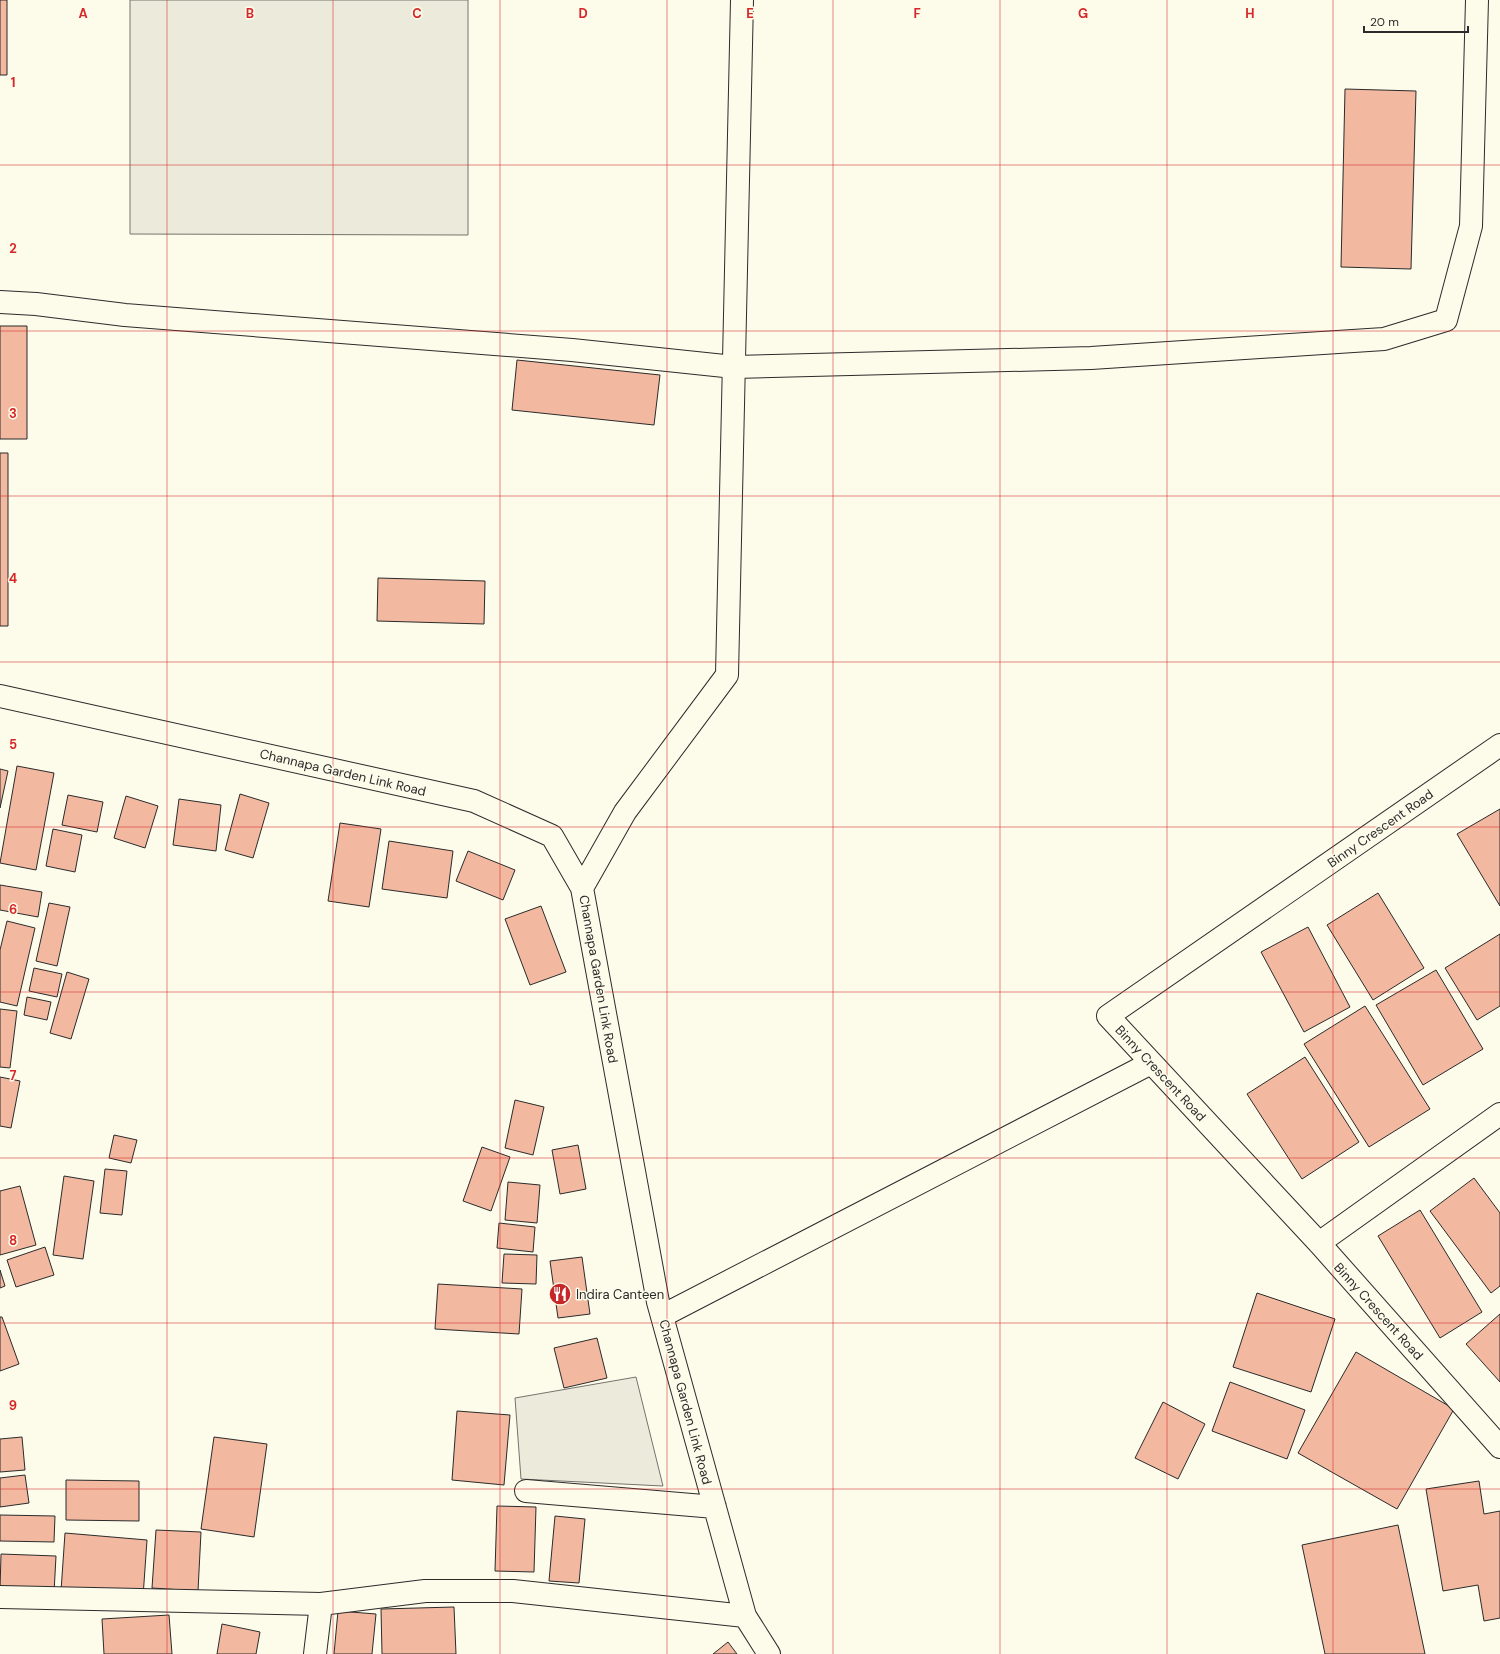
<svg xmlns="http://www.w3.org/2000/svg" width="1500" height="1654" viewBox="0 0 1500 1654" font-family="'DM Sans',sans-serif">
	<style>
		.green { fill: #ecebdb; stroke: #74746e }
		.building { fill: #f2b8a0; stroke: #2b2b2b }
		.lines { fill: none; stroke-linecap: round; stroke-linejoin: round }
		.minor-casing { stroke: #2b2b2b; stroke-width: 24 }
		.minor { stroke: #fdfbea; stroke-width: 22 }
		.grid { fill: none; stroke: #d62828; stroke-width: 1; stroke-opacity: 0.55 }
		.labels { text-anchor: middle; stroke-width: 3; stroke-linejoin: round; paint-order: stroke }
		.street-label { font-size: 13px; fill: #2b2b2b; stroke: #fdfbea }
		.poi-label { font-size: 13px; fill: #2b2b2b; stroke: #fdfbea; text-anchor: start }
		.grid-label { font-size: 13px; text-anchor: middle; font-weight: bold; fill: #d62828; stroke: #fdfbea; stroke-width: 3; stroke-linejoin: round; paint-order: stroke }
	</style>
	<rect width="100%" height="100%" fill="#fdfbea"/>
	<path class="green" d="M130,0H468V235L130,234Z
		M636,1377L663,1486L521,1479L515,1398Z"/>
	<path class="building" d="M0,0H7V75H0Z
		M1345,89L1416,91L1411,269L1341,267Z
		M0,326H27V439H0Z
		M517,360L660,375L654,425L512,410Z
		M0,453H8V626H0Z
		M378,578L485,581L484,624L377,621Z
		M17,766L54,773L36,870L0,863Z
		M0,769L8,771L0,808Z
		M240,794L269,803L253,858L225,850Z
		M68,795L103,802L97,832L62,825Z
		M126,796L158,806L145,848L114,838Z
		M179,799L221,805L216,851L173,845Z
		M1500,809V906L1457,834Z
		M340,823L381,829L369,907L328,901Z
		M53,829L82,835L75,872L46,866Z
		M389,841L453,851L447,898L382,889Z
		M468,851L515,870L503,900L456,881Z
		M0,885L42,892L38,917L0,910Z
		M1378,893L1424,968L1373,1000L1327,925Z
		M49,903L70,907L57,966L36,961Z
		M541,906L566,972L530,985L505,919Z
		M7,921L35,928L17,1006L0,1002V950Z
		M1308,927L1350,1007L1304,1032L1261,952Z
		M1500,934V1006L1477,1020L1445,968Z
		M34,968L62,974L57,997L29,991Z
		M1436,970L1483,1049L1423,1085L1376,1005Z
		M67,972L89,979L71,1039L50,1033Z
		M27,997L51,1002L47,1020L24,1015Z
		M1365,1006L1430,1109L1369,1147L1304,1044Z
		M0,1009L17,1011L10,1068L0,1067Z
		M1305,1057L1359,1142L1302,1179L1247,1094Z
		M0,1077L20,1081L11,1128L0,1126Z
		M515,1100L544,1107L533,1155L505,1148Z
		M114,1135L137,1140L131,1163L109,1158Z
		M578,1145L586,1189L560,1194L552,1150Z
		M482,1147L510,1157L491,1211L463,1201Z
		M105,1169L127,1171L122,1215L100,1213Z
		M64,1176L94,1181L83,1259L53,1255Z
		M1474,1178L1500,1213V1286L1491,1293L1430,1211Z
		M508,1182L540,1185L537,1223L505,1220Z
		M20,1186L36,1245L0,1255V1191Z
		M1420,1210L1482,1312L1440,1338L1378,1236Z
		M499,1223L535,1227L533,1252L497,1248Z
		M45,1247L54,1275L16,1287L7,1260Z
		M504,1254L537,1255L536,1284L502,1283Z
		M582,1257L590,1314L558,1318L550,1261Z
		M0,1270L5,1286L0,1288Z
		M438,1284L522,1289L519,1334L435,1329Z
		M1257,1293L1335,1319L1311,1392L1233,1367Z
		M1500,1314V1382L1466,1344Z
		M0,1317H2L19,1364L0,1371Z
		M597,1338L607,1378L564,1388L554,1348Z
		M1356,1352L1454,1409L1397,1509L1298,1453Z
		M1230,1382L1305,1410L1287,1459L1212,1431Z
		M1163,1402L1205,1424L1178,1479L1135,1458Z
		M457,1411L510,1415L504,1485L452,1480Z
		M22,1437L25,1470L0,1472V1439Z
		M214,1437L267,1444L254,1537L201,1529Z
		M25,1475L29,1503L0,1507V1478Z
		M66,1480L139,1481V1521L66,1520Z
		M1479,1481L1484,1514L1500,1511V1618L1484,1621L1478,1585L1443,1591L1426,1489Z
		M497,1506L536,1507L534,1572L495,1571Z
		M0,1515L55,1516L54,1542L0,1541Z
		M555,1516L585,1519L579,1583L549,1581Z
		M1398,1525L1425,1654H1325L1302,1545Z
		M156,1530L201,1532L198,1591L152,1588Z
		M65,1533L147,1540L143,1597L61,1591Z
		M1,1554L56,1556L54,1593L0,1590Z
		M454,1607L456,1654H382L381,1609Z
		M338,1611L376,1614L372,1654H334Z
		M169,1615L172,1654H104L102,1619Z
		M222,1624L260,1632L256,1654H217Z
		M728,1642L737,1654H713Z"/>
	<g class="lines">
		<g class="minor-casing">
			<path id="minor" d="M0,302L36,304L125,315L572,350L734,367L1091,358L1384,339L1446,320L1471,226L1477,0
				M0,696L474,801L552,836L582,888L658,1302L745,1616L769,1654
				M1500,745L1108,1016L1319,1243L1500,1447
				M582,888L625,812L727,675L742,0
				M1319,1243L1500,1114
				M662,1316L1151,1063
				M526,1491L715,1507
				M0,1597L321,1604L425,1591H513L745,1616
				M315,1654L321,1604"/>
		</g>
		<use href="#minor" class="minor"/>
	</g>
	<path class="grid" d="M167,0V1654M333,0V1654M500,0V1654M667,0V1654M833,0V1654M1000,0V1654M1167,0V1654M1333,0V1654M0,165H1500M0,331H1500M0,496H1500M0,662H1500M0,827H1500M0,992H1500M0,1158H1500M0,1323H1500M0,1489H1500"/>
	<defs>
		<g id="restaurant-disc" transform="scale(1.15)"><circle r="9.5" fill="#c62828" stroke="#fdfbea"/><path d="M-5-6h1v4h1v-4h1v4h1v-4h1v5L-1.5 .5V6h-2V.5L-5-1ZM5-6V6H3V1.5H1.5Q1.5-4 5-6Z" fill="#fff"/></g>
	</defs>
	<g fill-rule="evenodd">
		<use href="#restaurant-disc" x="560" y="1294"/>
	</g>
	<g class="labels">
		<g class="street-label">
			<text transform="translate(343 772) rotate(13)" y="5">Channapa Garden Link Road</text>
			<text transform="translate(1380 828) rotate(-35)" y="5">Binny Crescent Road</text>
			<text transform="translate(599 979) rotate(80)" y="5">Channapa Garden Link Road</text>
			<text transform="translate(1161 1073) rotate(47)" y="5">Binny Crescent Road</text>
			<text transform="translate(1379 1311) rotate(48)" y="5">Binny Crescent Road</text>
			<text transform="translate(686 1402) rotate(75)" y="5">Channapa Garden Link Road</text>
		</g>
		<g class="poi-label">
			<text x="576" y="1299">Indira Canteen</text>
		</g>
	</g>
	<g class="grid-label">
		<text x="83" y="18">A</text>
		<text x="250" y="18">B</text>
		<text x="417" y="18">C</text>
		<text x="583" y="18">D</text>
		<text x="750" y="18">E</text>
		<text x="917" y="18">F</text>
		<text x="1083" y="18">G</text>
		<text x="1250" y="18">H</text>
		<text x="13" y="87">1</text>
		<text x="13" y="253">2</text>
		<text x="13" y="418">3</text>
		<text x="13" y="583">4</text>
		<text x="13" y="749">5</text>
		<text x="13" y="914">6</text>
		<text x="13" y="1080">7</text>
		<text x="13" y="1245">8</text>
		<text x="13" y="1410">9</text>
	</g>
	<path d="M1364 26v6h104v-6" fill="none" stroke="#2b2b2b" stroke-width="2"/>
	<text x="1370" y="26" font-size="12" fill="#2b2b2b" stroke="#fdfbea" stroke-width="3" paint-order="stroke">20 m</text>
</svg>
